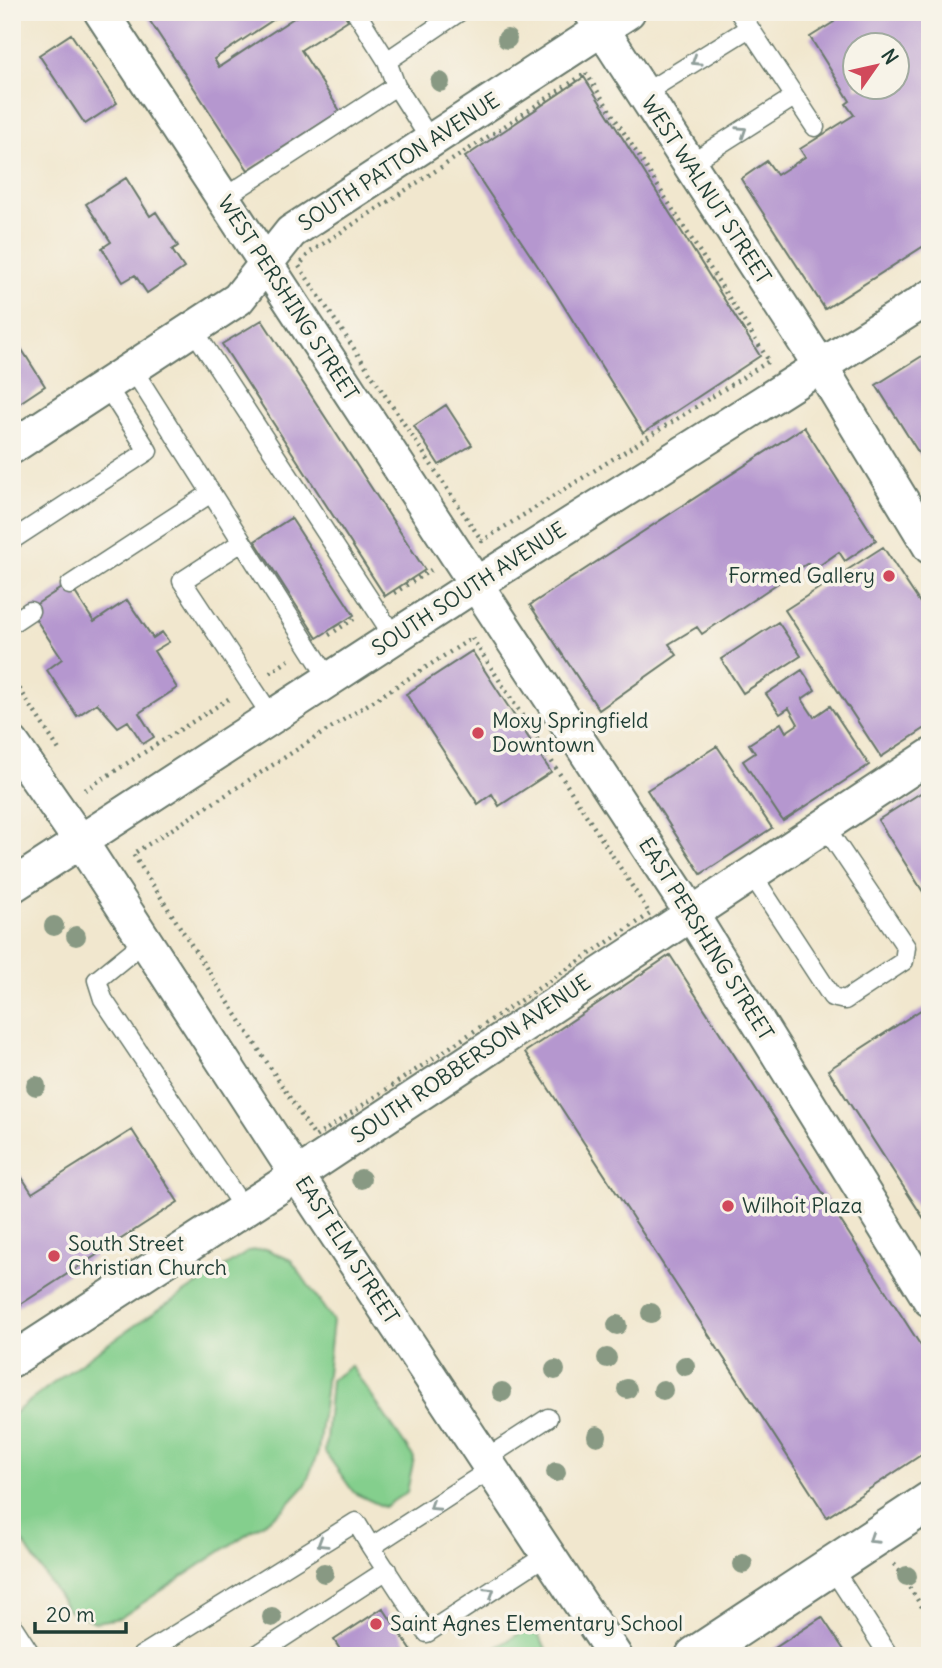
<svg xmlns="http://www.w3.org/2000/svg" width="942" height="1668" viewBox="0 0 942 1668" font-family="Delius,sans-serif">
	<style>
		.green { fill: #84cf8d; stroke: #528660; stroke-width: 2 }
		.building { fill: #b597cf; fill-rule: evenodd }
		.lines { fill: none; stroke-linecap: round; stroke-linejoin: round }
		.lane-casing { stroke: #68786a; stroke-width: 21 }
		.street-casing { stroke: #68786a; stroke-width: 37 }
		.secondary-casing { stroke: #68786a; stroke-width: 42 }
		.path { stroke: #68786a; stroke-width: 4.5; stroke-dasharray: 2 5; stroke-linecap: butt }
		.lane { stroke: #fff; stroke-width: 18 }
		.street { stroke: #fff; stroke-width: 33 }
		.secondary { stroke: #fff; stroke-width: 38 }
		.tree { fill: #889983 }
		.oneway { stroke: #8f9e9a }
		.poi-dot { fill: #d1495b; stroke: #f7f3e8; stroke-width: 2.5 }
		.labels { text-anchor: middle; stroke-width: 7; stroke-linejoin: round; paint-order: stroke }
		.street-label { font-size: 21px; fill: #1f3d34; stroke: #f7f3e8 }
		.poi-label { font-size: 21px; fill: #1f3d34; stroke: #f7f3e8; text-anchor: start }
	</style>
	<rect width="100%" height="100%" fill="#f7f3e8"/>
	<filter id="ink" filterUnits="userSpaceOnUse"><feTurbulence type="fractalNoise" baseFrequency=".0143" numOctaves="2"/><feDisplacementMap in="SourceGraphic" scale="14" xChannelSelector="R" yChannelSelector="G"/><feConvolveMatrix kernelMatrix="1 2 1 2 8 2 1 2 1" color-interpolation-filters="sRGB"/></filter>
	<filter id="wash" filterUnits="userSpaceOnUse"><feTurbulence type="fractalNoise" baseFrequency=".00686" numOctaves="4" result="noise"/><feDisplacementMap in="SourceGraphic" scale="28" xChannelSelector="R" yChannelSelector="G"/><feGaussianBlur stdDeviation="1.57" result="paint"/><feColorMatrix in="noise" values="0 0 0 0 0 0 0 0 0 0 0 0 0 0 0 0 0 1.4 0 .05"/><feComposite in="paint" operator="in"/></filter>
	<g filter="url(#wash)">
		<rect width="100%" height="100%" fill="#f1e7ce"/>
		<path class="green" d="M266,1249L291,1260L333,1321L318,1452L305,1486L283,1510L120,1618L95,1622L68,1610L12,1526V1415C87,1355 168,1303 249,1251Z
			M351,1366L414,1458L407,1492L384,1507L354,1493L325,1452L331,1380Z
			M522,1632L538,1634L550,1656H482Z"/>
		<g id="blocks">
			<path class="building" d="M144,12H285L214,59L219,67L303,12H343L348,20L301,50L340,111L248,170Z
				M828,12H930V242L825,309L741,179L767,161L777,175L805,157L800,149L854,115L846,104L850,101L810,37L834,22ZM855,46H897V88H855Z
				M71,34L117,103L85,124L39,55Z
				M584,77L760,356L643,433L555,292L465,157Z
				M126,178L150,216L156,212L178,246L172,250L184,268L147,293L135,275L123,282L102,248L111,242L86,204Z
				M262,320L425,570L385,596L222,344Z
				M12,334L45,386L12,408Z
				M930,351V471L876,385Z
				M446,405L472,445L439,465L414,426Z
				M804,427L876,540L845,561L839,552L813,570L808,563L702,634L697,627L669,644L677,655L599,710L530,605Z
				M291,518L354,615L317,638L255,541Z
				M883,547L930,618V725L881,757L785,610Z
				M69,583L94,622L127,600L153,638L162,632L169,642L154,651L177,688L139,713L154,737L143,744L128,721L118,727L97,703L77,716L47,670L62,659L29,609Z
				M778,622L801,656L743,693L721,659Z
				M472,651L551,772L499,806L492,794L478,804L406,694Z
				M802,670L815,690L802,699L814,717L830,706L869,765L783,821L743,761L755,753L749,744L781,723L786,732L798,724L789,708L780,714L766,694Z
				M717,746L772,828L701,874L647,790Z
				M930,787V903L878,820Z
				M670,955L930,1360V1449L827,1517L525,1052Z
				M930,1004V1228L828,1070Z
				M132,1130L178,1202L12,1310V1162L32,1193Z
				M383,1608L415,1656H340L343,1654L334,1640Z
				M822,1617L848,1656H763Z"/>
		</g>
	</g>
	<g filter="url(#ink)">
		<use href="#blocks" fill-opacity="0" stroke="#68786a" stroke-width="2"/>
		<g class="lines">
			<g class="lane-casing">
				<path id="lane" d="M356,12L387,61
					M739,12L815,127
					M643,94L749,28
					M431,141L396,86L387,61L459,12
					M689,164L794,97
					M222,199L396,86
					M193,329L394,637
					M132,368L329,679
					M12,540L148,451L106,385
					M242,542L182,581L272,717
					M70,585L211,493
					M12,623L30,611
					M751,873L832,997L845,1000L904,961L906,947L824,825
					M145,941L97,980L103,999L244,1209
					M485,1459L548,1418
					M491,1469L371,1547L427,1633L548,1554
					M831,1566L889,1656
					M12,1625L32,1656
					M141,1656L356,1522L371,1547
					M255,1656L387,1570"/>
			</g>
			<g class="street-casing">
				<path id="street" d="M101,12L679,894L930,1300
					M591,12L821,367L930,547
					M12,447L238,299L291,232L628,12
					M12,743L81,842L297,1175L615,1656
					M12,886L476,584L930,297
					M12,1360L297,1175L930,756"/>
			</g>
			<g class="secondary-casing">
				<path id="secondary" d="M695,1656L930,1501"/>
			</g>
			<path class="path" d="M586,73L769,361L482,541L299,266L309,253Z
				M394,593L431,570
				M329,635L354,619
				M472,638L650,914L315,1137L133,854Z
				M270,673L289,660
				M12,677L61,753
				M85,790L230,698
				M894,1564L930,1619"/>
			<use href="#lane" class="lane"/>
			<use href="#street" class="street"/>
			<use href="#secondary" class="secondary"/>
		</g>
		<g class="tree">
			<circle cx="507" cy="39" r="10"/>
			<circle cx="440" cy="82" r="10"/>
			<circle cx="54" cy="926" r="10"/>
			<circle cx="76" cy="936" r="10"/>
			<circle cx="36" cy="1086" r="10"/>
			<circle cx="361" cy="1179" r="10"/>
			<circle cx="651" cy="1313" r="10"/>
			<circle cx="617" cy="1325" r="10"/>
			<circle cx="607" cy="1358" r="10"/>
			<circle cx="685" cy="1366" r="10"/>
			<circle cx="555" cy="1370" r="10"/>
			<circle cx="627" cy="1389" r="10"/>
			<circle cx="663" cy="1390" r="10"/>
			<circle cx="502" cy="1392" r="10"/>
			<circle cx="597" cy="1436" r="10"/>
			<circle cx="556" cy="1472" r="10"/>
			<circle cx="743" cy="1564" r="10"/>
			<circle cx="324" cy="1573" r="10"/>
			<circle cx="907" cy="1576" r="10"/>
			<circle cx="272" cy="1617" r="10"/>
		</g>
		<defs><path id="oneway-chevron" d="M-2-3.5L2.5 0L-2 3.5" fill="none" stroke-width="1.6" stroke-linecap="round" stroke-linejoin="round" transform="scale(1.75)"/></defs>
		<g class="oneway">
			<use href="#oneway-chevron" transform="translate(696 61) rotate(147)"/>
			<use href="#oneway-chevron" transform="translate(742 131) rotate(-33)"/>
			<use href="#oneway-chevron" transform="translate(434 1506) rotate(147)"/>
			<use href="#oneway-chevron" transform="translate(873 1539) rotate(147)"/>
			<use href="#oneway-chevron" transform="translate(322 1543) rotate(148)"/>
			<use href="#oneway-chevron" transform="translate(490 1592) rotate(-33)"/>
		</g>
	</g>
	<g class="poi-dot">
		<circle cx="889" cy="576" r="7"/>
		<circle cx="478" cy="733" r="7"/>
		<circle cx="728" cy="1206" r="7"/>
		<circle cx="54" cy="1256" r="7"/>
		<circle cx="376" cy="1624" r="7"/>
	</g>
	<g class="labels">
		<g class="street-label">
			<text transform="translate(399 162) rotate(-33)" y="7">SOUTH PATTON AVENUE</text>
			<text transform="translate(706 190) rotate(57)" y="7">WEST WALNUT STREET</text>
			<text transform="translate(288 298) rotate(57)" y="7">WEST PERSHING STREET</text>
			<text transform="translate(469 589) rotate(-33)" y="7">SOUTH SOUTH AVENUE</text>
			<text transform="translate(706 939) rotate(58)" y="7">EAST PERSHING STREET</text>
			<text transform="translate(471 1059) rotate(-34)" y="7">SOUTH ROBBERSON AVENUE</text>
			<text transform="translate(347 1250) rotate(57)" y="7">EAST ELM STREET</text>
		</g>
		<g class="poi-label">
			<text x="875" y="583" text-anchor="end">Formed Gallery</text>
			<text x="492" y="728">Moxy Springfield<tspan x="492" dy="24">Downtown</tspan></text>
			<text x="742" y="1213">Wilhoit Plaza</text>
			<text x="68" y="1251">South Street<tspan x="68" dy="24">Christian Church</tspan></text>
			<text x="390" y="1631">Saint Agnes Elementary School</text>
		</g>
	</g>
	<rect width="942" height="1668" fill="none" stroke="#f7f3e8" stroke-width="42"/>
	<g transform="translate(876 66) rotate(56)"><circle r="33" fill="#f7f3e8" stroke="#a1aaa0" stroke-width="2"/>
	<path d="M0-5L12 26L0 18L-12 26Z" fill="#d1495b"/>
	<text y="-10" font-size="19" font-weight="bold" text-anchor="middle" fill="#1f3d34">N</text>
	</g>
	<path d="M35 1622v10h91v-10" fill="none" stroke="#1f3d34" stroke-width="3.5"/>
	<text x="46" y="1622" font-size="21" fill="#1f3d34" stroke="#f7f3e8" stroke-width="5" paint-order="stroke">20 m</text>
</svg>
